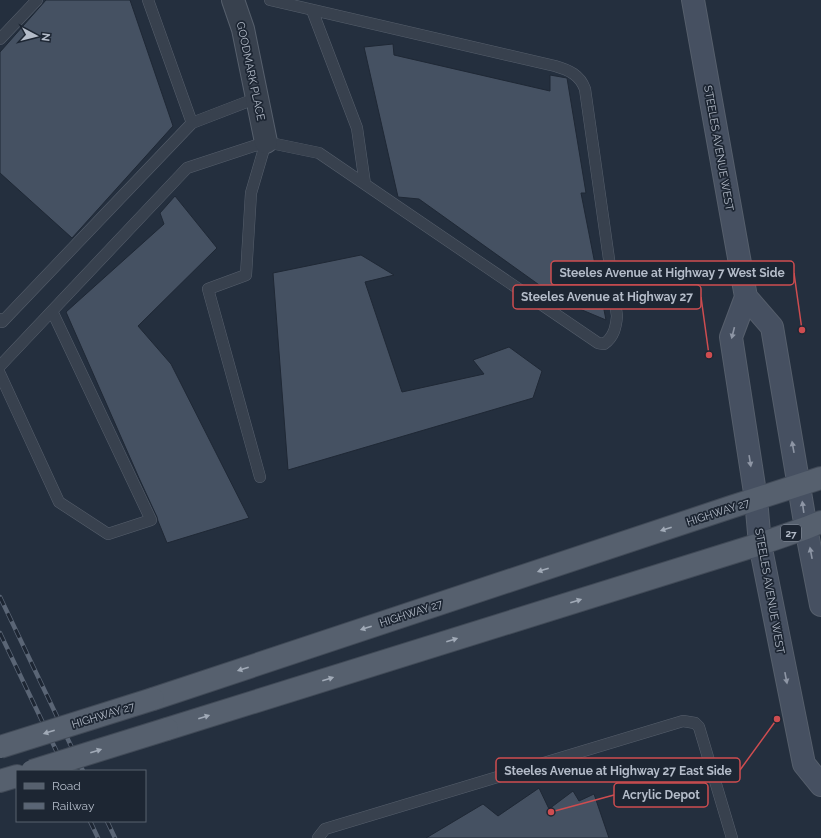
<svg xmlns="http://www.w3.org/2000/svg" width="821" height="838" viewBox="0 0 821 838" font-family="Raleway,sans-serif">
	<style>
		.building { fill: #455162; stroke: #1f2835 }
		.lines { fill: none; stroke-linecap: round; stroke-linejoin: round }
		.service-casing { stroke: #565f6c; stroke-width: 12 }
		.minor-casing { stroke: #565f6c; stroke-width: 24 }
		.secondary-casing { stroke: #565f6c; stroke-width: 24 }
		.primary-casing { stroke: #414a57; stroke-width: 24 }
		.service { stroke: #38414e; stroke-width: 11 }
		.minor { stroke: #38414e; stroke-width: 22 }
		.secondary { stroke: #465061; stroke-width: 22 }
		.primary { stroke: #56606e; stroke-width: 22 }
		.rail-casing { stroke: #5a6575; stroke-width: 4.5 }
		.rail { stroke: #1d2633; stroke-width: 3; stroke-dasharray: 9; stroke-linecap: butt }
		.primary-bridge-casing { stroke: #414a57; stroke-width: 24; stroke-linecap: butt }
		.primary-bridge { stroke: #56606e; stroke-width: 22 }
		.oneway { fill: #8e96a5 }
		.oneway2 { fill: #a1aab7 }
		.labels { text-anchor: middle; stroke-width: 3.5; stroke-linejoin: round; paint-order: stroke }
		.shield { fill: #1d2633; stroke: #878f9c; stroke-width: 1 }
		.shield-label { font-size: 10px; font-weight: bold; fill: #b4bcc9 }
		.street-label { font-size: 11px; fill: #b4bcc9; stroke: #1d2633 }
		.leader { fill: none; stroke: #ce4d50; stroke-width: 1.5 }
		.callout-dot { fill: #ce4d50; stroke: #1d2633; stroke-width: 1.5 }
		.callout { fill: #1d2633; stroke: #ce4d50; stroke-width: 1.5 }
		.callout-label { font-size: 12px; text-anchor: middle; font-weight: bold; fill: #b4bcc9 }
	</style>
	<rect width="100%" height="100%" fill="#242f3e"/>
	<path class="building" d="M46,0H130L173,126L72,238L0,173V52Z
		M393,44L394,55L550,91V75L567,78L586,193H581L606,320L563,302L419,199L398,197L364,47Z
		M175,196L217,248L138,326L171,364L249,518L167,543L158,521L157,517L139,478L66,312L164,224L160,213Z
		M361,255L394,275L365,282L402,392L484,374L473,360L509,347L542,371L533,398L288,470L273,273Z
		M539,788L549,809L573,791L579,801L594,794L609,838H426L483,804L498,816Z"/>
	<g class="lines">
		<g class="service-casing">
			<path id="service" d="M148,0L192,123
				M312,10L357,128L365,184
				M0,39L37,0
				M0,319L2,322L192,123L257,98
				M0,366L187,168L266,142L319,153L598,343L604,344C614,337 616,327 617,316L585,89C580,75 569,70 555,66L270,0
				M0,374L59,502L108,534L151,520L52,311
				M260,477L208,289L246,275L251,193L266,142
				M318,838L325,829L683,721L695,723L699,727L732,838"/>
		</g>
		<g class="minor-casing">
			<path id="minor" d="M233,0L243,29L266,142"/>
		</g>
		<g class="secondary-casing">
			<path id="secondary" d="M693,0L746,297L772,327L806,528L821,605
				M746,297L731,337L756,499L760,544L804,764L821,785"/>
		</g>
		<g class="primary-casing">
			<path id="primary" d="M153,699L731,507L821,478
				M167,729L760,544L806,528L821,522
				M0,781L17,776"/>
		</g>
		<use href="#service" class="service"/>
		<use href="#minor" class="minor"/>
		<use href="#secondary" class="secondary"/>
		<use href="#primary" class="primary"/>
		<g class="rail-casing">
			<path id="rail" d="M0,597L83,771
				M0,633L66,771
				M90,821L98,838
				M107,821L115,838"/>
		</g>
		<use href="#rail" class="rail"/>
		<g class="primary-bridge-casing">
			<path id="primary-bridge" d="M0,747L153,699
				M32,771L167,729"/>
		</g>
		<use href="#primary-bridge" class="primary-bridge"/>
	</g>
	<defs><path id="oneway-solid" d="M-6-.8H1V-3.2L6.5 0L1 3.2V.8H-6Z"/></defs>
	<g class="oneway">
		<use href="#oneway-solid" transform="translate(733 333) rotate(104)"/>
		<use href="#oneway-solid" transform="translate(793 447) rotate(-100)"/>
		<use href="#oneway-solid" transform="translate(750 461) rotate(81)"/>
		<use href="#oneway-solid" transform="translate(803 507) rotate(-98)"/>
		<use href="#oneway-solid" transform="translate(811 553) rotate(-101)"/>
		<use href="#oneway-solid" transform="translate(786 678) rotate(79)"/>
	</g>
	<g class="oneway2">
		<use href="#oneway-solid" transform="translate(666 529) rotate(162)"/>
		<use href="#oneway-solid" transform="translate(543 570) rotate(162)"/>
		<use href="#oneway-solid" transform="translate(576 601) rotate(-17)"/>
		<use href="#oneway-solid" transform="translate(366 628) rotate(162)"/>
		<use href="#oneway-solid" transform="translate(452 640) rotate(-17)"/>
		<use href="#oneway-solid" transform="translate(243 669) rotate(162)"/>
		<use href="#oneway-solid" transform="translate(328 679) rotate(-17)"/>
		<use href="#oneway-solid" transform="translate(204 717) rotate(-17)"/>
		<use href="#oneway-solid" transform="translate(49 732) rotate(163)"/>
		<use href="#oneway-solid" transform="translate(96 751) rotate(-17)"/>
	</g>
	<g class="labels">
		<rect class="shield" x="781" y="525" width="20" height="16" rx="3"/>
		<g class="shield-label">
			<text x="791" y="537">27</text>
		</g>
		<g class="street-label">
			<text transform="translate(251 71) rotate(78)" y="4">GOODMARK PLACE</text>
			<text transform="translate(719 148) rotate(80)" y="4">STEELES AVENUE WEST</text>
			<text transform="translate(718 512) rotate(-18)" y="4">HIGHWAY 27</text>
			<text transform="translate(770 591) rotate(80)" y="4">STEELES AVENUE WEST</text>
			<text transform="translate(411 613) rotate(-18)" y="4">HIGHWAY 27</text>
			<text transform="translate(103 715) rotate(-17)" y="4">HIGHWAY 27</text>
		</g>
	</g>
	<path class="leader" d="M802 330L794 273M709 355L701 297M777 719L740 770M551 812L614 795"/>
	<g class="callout-dot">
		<circle cx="802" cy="330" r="4"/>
		<circle cx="709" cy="355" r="4"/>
		<circle cx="777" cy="719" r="4"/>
		<circle cx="551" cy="812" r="4"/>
	</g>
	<g class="callout">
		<rect x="551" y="261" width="243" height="24" rx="4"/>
		<rect x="513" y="285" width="188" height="24" rx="4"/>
		<rect x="496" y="758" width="244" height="24" rx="4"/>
		<rect x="614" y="783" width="94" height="24" rx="4"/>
	</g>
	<g class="callout-label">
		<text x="672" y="277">Steeles Avenue at Highway 7 West Side</text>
		<text x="607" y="301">Steeles Avenue at Highway 27</text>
		<text x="618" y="775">Steeles Avenue at Highway 27 East Side</text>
		<text x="661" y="799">Acrylic Depot</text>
	</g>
	<rect x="16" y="770" width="130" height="52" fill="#1d2633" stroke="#59626f"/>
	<rect x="24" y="783" width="20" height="6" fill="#56606e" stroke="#59626f"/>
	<text x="52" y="790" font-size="12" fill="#b4bcc9">Road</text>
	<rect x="24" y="803" width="20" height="6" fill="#5a6575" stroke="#59626f"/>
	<text x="52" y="810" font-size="12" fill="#b4bcc9">Railway</text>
	<g transform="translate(36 36) rotate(97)" stroke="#1d2633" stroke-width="3" paint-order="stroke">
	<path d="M0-3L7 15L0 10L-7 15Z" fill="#b4bcc9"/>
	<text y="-6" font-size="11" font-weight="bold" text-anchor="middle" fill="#b4bcc9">N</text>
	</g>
</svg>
